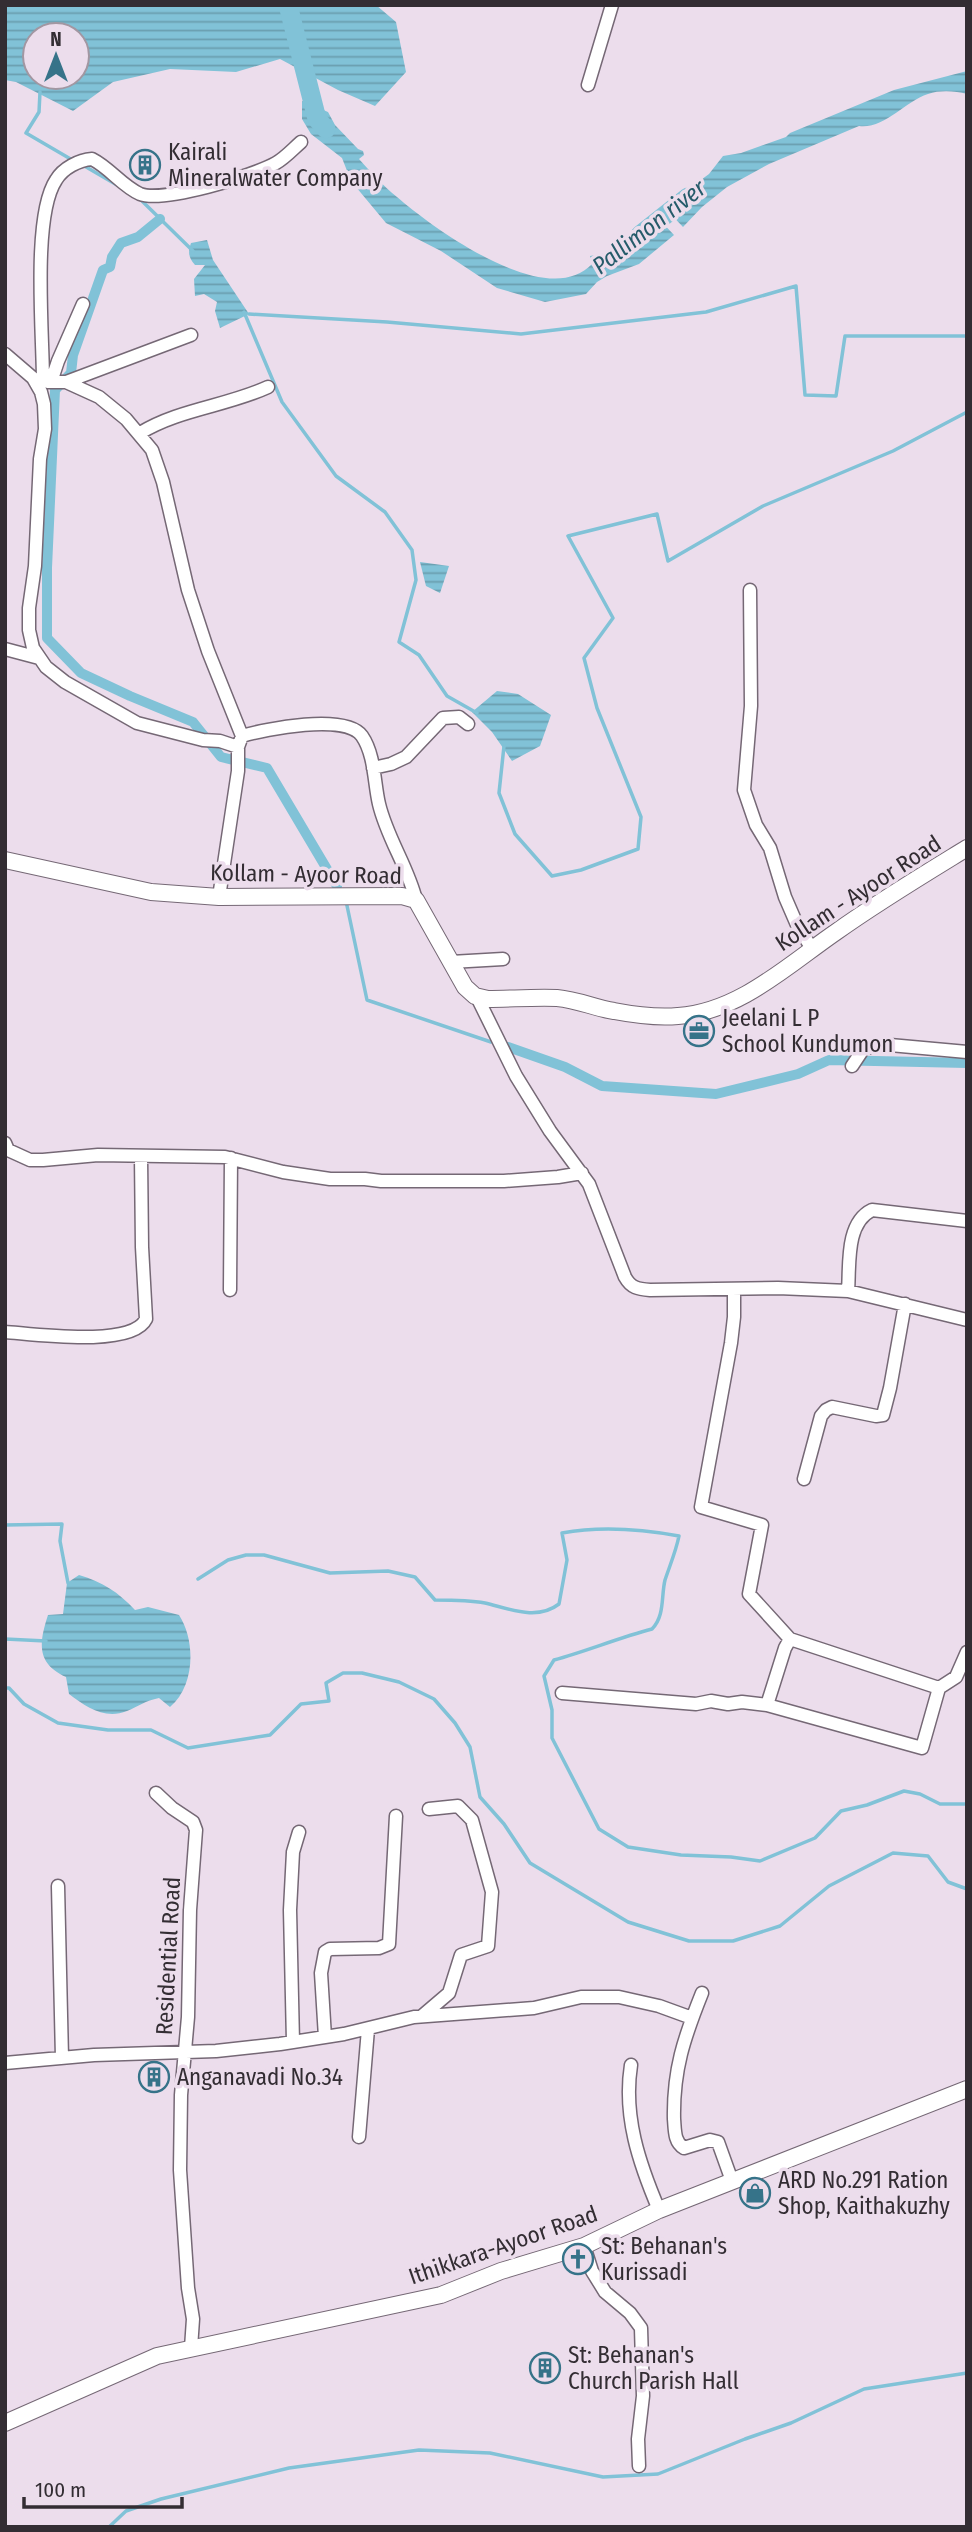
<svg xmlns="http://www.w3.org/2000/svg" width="972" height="2532" viewBox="0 0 972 2532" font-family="'Fira Sans Condensed',sans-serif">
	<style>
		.water { fill: url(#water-rules); fill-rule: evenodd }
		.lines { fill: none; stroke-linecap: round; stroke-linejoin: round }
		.stream { stroke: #81c2d7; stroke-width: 3.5 }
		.canal { stroke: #81c2d7; stroke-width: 10 }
		.river { stroke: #81c2d7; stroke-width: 19 }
		.street-casing { stroke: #756875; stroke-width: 15 }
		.secondary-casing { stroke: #756875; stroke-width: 18 }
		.street { stroke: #fff; stroke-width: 12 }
		.secondary { stroke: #fff; stroke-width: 16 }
		.labels { text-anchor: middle; stroke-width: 7; stroke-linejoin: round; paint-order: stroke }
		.poi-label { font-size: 23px; fill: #332d33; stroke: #ecddec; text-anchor: start }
		.street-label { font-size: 23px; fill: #332d33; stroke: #ecddec }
		.water-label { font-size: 24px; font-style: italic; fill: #255b6a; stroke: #ecddec }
	</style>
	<defs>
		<pattern id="water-rules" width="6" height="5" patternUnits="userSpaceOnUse" patternTransform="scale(1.75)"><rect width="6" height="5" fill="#81c2d7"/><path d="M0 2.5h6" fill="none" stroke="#6a9eaf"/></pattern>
	</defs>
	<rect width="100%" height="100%" fill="#ecddec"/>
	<path class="water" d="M5,5H376L396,22L406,72L375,106L338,90L280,59L236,72L170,69L113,82L73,111L16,82L5,80ZM35,35H77V77H35Z
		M967,71V94C955,91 940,90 928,94C904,102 885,129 859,126L769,164L727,187L702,207L683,227L664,207L709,174L723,156L741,153L786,137L790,133L894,90Z
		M302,101L328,112L335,125L358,149L363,151L364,155L359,159C371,172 383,186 397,197C433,228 547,312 592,264L590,256L612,252L656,216L674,235L639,264L607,276L597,282L586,294L545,302L497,288L441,251L386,223L351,181L342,158L311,134L302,119Z
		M207,240L213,260L249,314L220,328L215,311L217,302L204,294L195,296L194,279L205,265H195C188,257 188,252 191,243Z
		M420,562L449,566L440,593L426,586Z
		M497,691L518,694L551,715L540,746L512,761L492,732L472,712Z
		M79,1575C103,1582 118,1592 135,1610L148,1607L179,1615C196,1641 195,1686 170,1707L159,1698C145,1701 139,1706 127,1711C105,1720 86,1707 69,1694L66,1677C36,1663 39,1643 48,1615L63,1614L67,1583Z"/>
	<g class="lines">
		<path class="stream" d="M40,92L39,112L26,133L74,161
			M81,164L117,185
			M141,200L193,251
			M244,312L282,402L336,476L385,512L412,550L416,580L399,642L419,655L447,696L477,713
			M249,314L387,322L521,334L706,312L796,286L805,395L836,396L845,336H967
			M504,746L499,793L515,834L552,876L581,870L638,849L641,817L597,708L584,658L613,618L568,536L657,514L668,561L763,506L893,451L967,412
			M346,901L367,1000L491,1042
			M5,1525L62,1524L60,1541L68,1583
			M198,1579L228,1560L246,1555H264L330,1573L388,1571L415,1577L435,1600C451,1600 469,1600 485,1603C510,1609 537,1621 559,1604L567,1560L562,1533C600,1526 641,1529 679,1536C676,1551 670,1565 665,1580C661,1596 665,1616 652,1629C618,1638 587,1651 554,1660L544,1676L552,1710V1738L599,1829L628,1847L681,1855L731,1857L760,1861L815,1838L841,1811L867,1805L904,1791L920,1794L940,1804H967
			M5,1639L46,1641
			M5,1688H9L24,1704L58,1723L108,1730H151L188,1748L270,1735L301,1704L329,1701L326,1683L343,1673H362L399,1682L434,1699L455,1723L470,1747L480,1797L504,1824L530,1863L628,1922L689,1941H733L780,1926L829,1886L893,1853L928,1856L948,1882L967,1889
			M109,2527L126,2511L161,2499L289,2468L419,2450L490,2453L603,2477L658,2474L745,2439L791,2423L864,2389L967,2373"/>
		<path class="canal" d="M160,219L138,237L121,243L112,257L110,267L103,270L73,355L71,373L55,390L47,568V638L81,673L130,696L193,722L221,757L267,768L337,886
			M508,1047L565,1067L602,1086L716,1094L798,1074L829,1060L967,1063"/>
		<path class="river" d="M288,5L317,119L326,129
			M640,235L688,197"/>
		<g class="street-casing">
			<path id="street" d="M588,85L612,5
				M5,354L33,378L41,392L44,404L45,429L40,459L35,566L29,608V630L33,648L46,667L65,682L137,723L203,740L220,741L238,747
				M37,379L48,382H66L99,397L126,419L152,450L163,482L188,590L208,651L242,736
				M43,381C43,334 32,216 56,180C63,168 79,160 92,159C110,168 122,186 140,194C163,203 253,176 276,163C285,158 293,149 301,142
				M51,382L58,361L83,304
				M66,382L191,335
				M140,433C179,409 227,406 268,387
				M750,590L751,706L744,790L756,825L770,848L785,897L798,927L813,950
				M5,649L39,658
				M373,768L391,764L406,757L443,718L459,717L468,724
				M219,897L238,771V747L242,736C265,729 346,713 362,736C375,755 374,783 379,804C387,838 408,867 416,900
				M451,962L503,959
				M477,997L516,1076L550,1131L589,1184L625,1277C631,1288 638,1289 650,1290L778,1288L848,1291L967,1320
				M852,1066L864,1048L890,1045L967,1052
				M5,1143L8,1150L30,1160H43L98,1155L225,1157L283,1172L330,1179H365L381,1181H504L558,1177L582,1173
				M230,1290L231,1158
				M734,1290V1317L731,1343L701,1507L762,1525L749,1594L790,1639
				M848,1291C850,1266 845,1223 872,1210L967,1221
				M5,1332C34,1334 132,1348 146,1319L142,1247L141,1157
				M804,1479L821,1416L826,1410L832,1407L876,1416L883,1415L890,1388L905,1304
				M562,1693L696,1704L711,1701L728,1704L742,1702L767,1705L785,1648L790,1639L939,1688L956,1677L967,1652
				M767,1705L922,1748L939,1688
				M156,1793L172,1808L193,1822L196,1830L190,1910L188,2017L181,2095L180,2170L188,2288L193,2319L191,2348
				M58,1886L62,2058
				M702,1993C684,2038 673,2070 674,2119C675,2130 674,2142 684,2148L710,2140L718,2142L732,2181
				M422,2016L449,1993L461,1955L488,1946L492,1892L472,1820L458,1806L429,1809
				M325,2037L321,1973L325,1952L330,1949L379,1948L389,1944L396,1816
				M293,2042L290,1910L293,1852L299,1832
				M5,2063L94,2055L216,2051L280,2044L344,2034L414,2017L534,2008L581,1997H619L659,2006L692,2018
				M631,2065C623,2116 639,2163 659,2210
				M359,2137L368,2029
				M584,2246L592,2271L605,2292L630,2313L641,2328L643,2396L638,2439L639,2466"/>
		</g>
		<g class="secondary-casing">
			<path id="secondary" d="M5,860L151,892L219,897L402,896L416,900L465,987L475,996L488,999C510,999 534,997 557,998C579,1000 594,1008 614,1011C635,1015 657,1018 678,1016C739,1012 788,965 836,932C878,902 923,875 967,848
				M5,2423L157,2356L441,2295L501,2271L584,2246L659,2210L967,2089"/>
		</g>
		<use href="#street" class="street"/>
		<use href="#secondary" class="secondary"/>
	</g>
	<defs>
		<g id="building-ring" transform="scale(1.575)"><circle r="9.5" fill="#ecddec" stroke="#367389" stroke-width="1.5"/><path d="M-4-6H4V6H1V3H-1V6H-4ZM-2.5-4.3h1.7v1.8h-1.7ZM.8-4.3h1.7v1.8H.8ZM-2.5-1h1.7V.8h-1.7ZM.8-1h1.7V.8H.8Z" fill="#367389"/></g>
		<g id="office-ring" transform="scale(1.575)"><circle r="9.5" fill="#ecddec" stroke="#367389" stroke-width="1.5"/><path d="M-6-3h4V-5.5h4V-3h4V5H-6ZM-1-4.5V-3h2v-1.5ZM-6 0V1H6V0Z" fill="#367389"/></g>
		<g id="shop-ring" transform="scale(1.575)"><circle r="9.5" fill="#ecddec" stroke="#367389" stroke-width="1.5"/><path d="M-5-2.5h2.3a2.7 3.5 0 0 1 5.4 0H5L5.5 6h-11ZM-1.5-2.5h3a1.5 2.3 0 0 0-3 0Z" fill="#367389"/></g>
		<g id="church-ring" transform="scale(1.575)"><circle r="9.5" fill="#ecddec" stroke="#367389" stroke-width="1.5"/><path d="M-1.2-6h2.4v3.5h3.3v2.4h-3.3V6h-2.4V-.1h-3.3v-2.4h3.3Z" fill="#367389"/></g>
	</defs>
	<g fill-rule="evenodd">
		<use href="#building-ring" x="145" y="165"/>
		<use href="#office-ring" x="699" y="1031"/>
		<use href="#building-ring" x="154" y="2077"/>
		<use href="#shop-ring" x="755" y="2193"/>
		<use href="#church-ring" x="578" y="2259"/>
		<use href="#building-ring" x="545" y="2368"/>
	</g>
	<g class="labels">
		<g class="poi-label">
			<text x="168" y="160">Kairali<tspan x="168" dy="26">Mineralwater Company</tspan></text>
			<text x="722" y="1026">Jeelani L P<tspan x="722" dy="26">School Kundumon</tspan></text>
			<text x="177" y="2085">Anganavadi No.34</text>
			<text x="778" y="2188">ARD No.291 Ration<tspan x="778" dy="26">Shop, Kaithakuzhy</tspan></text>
			<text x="601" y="2254">St: Behanan's<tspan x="601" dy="26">Kurissadi</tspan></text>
			<text x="568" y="2363">St: Behanan's<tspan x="568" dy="26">Church Parish Hall</tspan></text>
		</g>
		<g class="street-label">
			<text transform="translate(306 874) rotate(1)" y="8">Kollam - Ayoor Road</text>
			<text transform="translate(858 893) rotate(-33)" y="8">Kollam - Ayoor Road</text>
			<text transform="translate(168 1956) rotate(-87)" y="8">Residential Road</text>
			<text transform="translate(503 2245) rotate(-19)" y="8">Ithikkara-Ayoor Road</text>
		</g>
		<g class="water-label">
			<text transform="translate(649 227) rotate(-38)" y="8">Pallimon river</text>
		</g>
	</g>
	<rect width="972" height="2532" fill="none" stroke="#332d33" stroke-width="14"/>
	<g transform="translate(56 56)"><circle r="33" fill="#ecddec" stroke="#a297a2" stroke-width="2"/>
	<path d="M0-5L12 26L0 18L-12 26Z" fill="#367389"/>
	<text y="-10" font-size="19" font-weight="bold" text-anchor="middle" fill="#332d33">N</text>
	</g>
	<path d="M24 2497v10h158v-10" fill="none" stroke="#332d33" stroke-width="3.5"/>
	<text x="35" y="2497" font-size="21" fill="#332d33" stroke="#ecddec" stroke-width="5" paint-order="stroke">100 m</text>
</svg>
